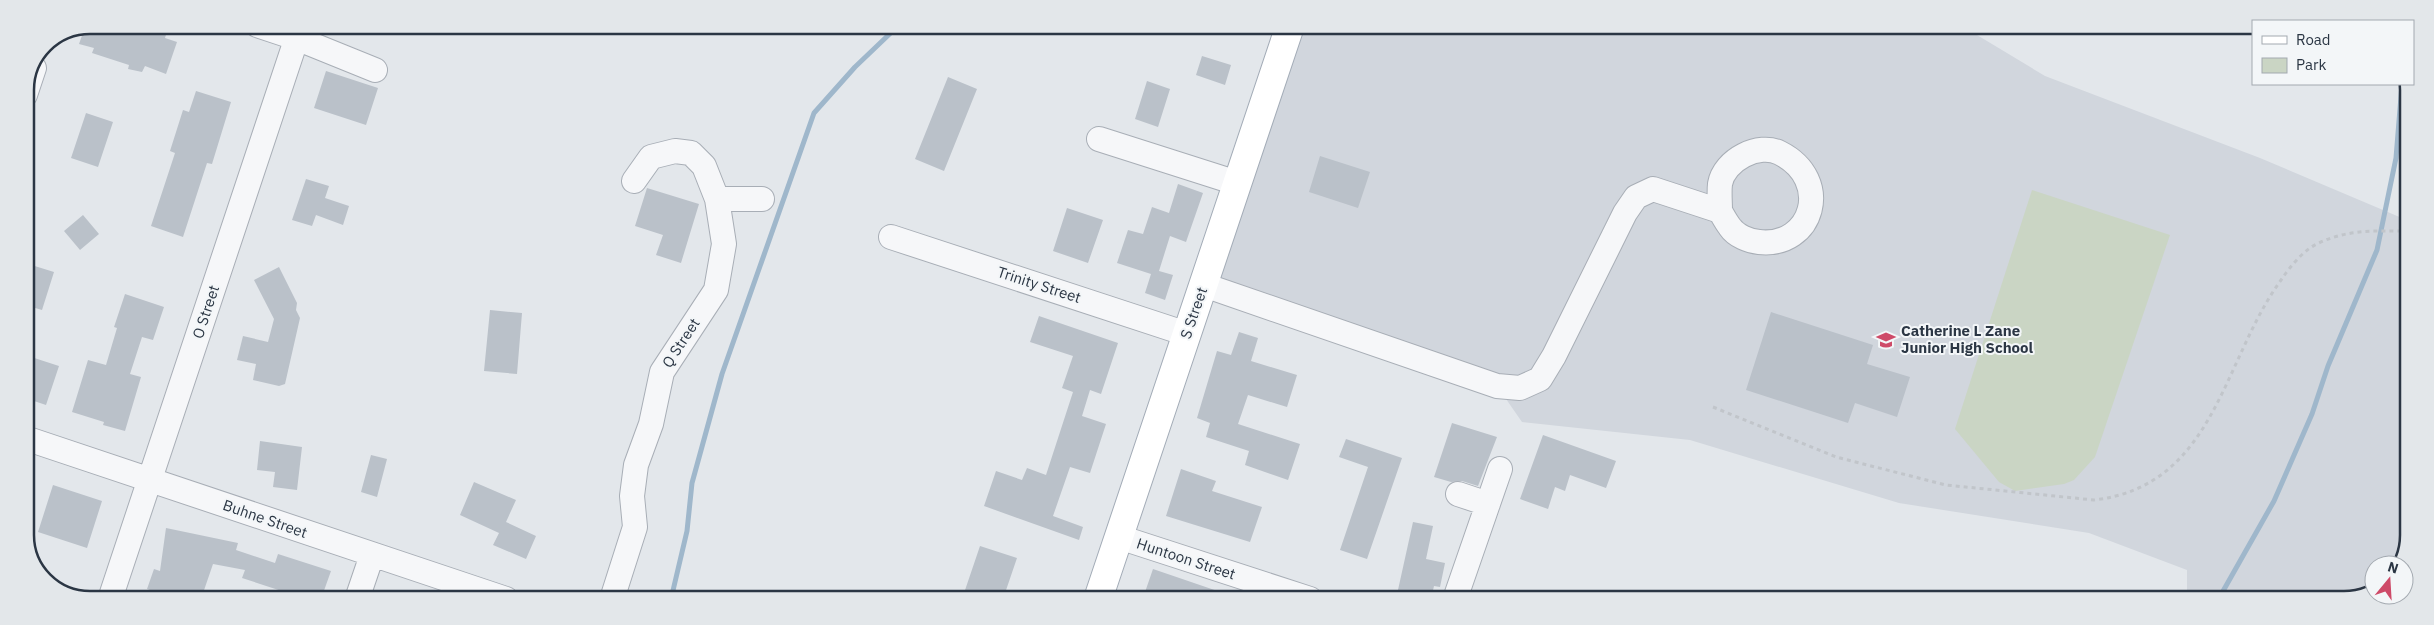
<svg xmlns="http://www.w3.org/2000/svg" width="2434" height="625" viewBox="0 0 2434 625" font-family="'IBM Plex Sans',sans-serif">
	<style>
		.built { fill: #d1d6dd }
		.green { fill: #cad5c4 }
		.lines { fill: none; stroke-linecap: round; stroke-linejoin: round }
		.stream { stroke: #9fb7cb; stroke-width: 5 }
		.building { fill: #bac1c9 }
		.minor-casing { stroke: #a8aeb6; stroke-width: 26 }
		.major-casing { stroke: #a3acb7; stroke-width: 30 }
		.path { stroke: #c1c5ca; stroke-width: 3; stroke-dasharray: 4 4; stroke-linecap: butt }
		.minor { stroke: #f6f7f9; stroke-width: 24 }
		.major { stroke: #fff; stroke-width: 28 }
		.labels { text-anchor: middle; stroke-width: 4; stroke-linejoin: round; paint-order: stroke }
		.street-label { font-size: 15px; fill: #2b3644; stroke: #f3f6f8 }
		.poi-label { font-size: 15px; font-weight: bold; fill: #2b3644; stroke: #f3f6f8; text-anchor: start }
		.rim { fill: none; stroke: #2b3644; stroke-width: 2.5 }
	</style>
	<rect width="100%" height="100%" fill="#e3e7eb"/>
	<path class="built" d="M1290,26H1962L2045,76L2260,158L2409,221L2408,546L2406,552L2398,565H2374V589L2345,600H2187V570L2089,533L1899,503L1690,440L1522,422L1497,386L1204,285Z"/>
	<path class="green" d="M2032,190L2170,235L2095,457L2074,480L2064,484L2015,491L1999,482L1955,429Z"/>
	<g class="lines">
		<path class="stream" d="M671,599L687,531L692,483L722,374L814,113L855,67L899,25
			M2218,600L2274,501L2312,414L2328,366L2377,250L2396,158L2402,84"/>
	</g>
	<path class="building" d="M90,25L100,29L102,25H159L168,28L165,38L177,42L166,74L145,66L142,72L128,69L129,65L92,53L94,48L79,44L85,27Z
		M1202,56L1231,65L1225,85L1196,75Z
		M326,71L378,88L366,125L314,108Z
		M948,77L977,89L944,171L915,159Z
		M1147,81L1170,89L1158,127L1135,119Z
		M196,91L231,102L212,164L207,163L183,237L151,226L175,153L170,151L183,110L189,112Z
		M86,113L113,122L98,167L71,158Z
		M1320,156L1370,172L1358,208L1309,192Z
		M306,179L329,186L325,198L349,206L343,225L316,215L312,226L292,220Z
		M1178,184L1203,193L1186,242L1170,236L1159,271L1173,275L1165,300L1145,293L1151,274L1117,263L1128,230L1143,234L1152,207L1169,213Z
		M647,188L699,204L681,263L656,255L663,235L635,226Z
		M1067,208L1103,220L1088,263L1053,251Z
		M83,215L99,234L80,250L64,231Z
		M25,263L54,272L42,310L25,305Z
		M279,267L297,303L296,310L300,318L285,384L279,386L253,380L256,364L237,360L243,336L268,342L274,319L254,280Z
		M125,294L164,307L153,340L142,337L130,374L141,377L125,431L103,425L104,422L72,412L88,360L106,365L117,328L114,327Z
		M490,310L522,313L517,374L484,371Z
		M1771,312L1873,345L1867,364L1910,377L1897,417L1855,403L1848,423L1746,390Z
		M1039,316L1118,343L1101,394L1090,390L1082,416L1106,424L1090,473L1070,467L1053,516L1083,527L1079,540L984,506L996,471L1022,480L1027,468L1046,475L1073,392L1062,388L1073,356L1030,342Z
		M1239,332L1258,338L1251,361L1297,375L1287,407L1248,395L1238,424L1300,444L1288,480L1245,465L1249,451L1206,437L1210,423L1197,418L1217,351L1231,355Z
		M25,355L59,366L46,405L25,398Z
		M1452,423L1497,437L1478,486L1462,481L1451,482L1434,477Z
		M1543,435L1616,461L1606,488L1570,475L1565,491L1555,487L1548,509L1520,499Z
		M1346,439L1402,458L1367,559L1340,550L1368,467L1339,457Z
		M260,441L302,447L297,490L273,487L275,472L257,470Z
		M371,455L387,459L377,497L361,492Z
		M1181,469L1216,481L1212,491L1262,507L1250,542L1166,516Z
		M474,482L516,500L506,522L536,536L526,559L493,545L499,533L460,515Z
		M53,485L102,501L87,548L38,532Z
		M1413,522L1433,526L1426,559L1445,563L1440,587L1434,586L1431,599H1396Z
		M166,528L238,543L236,550L275,563L278,554L331,571L321,599H306L242,578L245,570L213,564L201,599H166L167,596L147,589L154,569L160,571Z
		M980,546L1017,558L1003,599H962Z
		M1153,569L1235,597L1234,599H1157L1144,595Z"/>
	<g class="lines">
		<g class="minor-casing">
			<path id="minor" d="M257,25L296,38L375,70
				M25,95L34,68
				M1099,139L1237,183
				M717,199H762
				M891,237L1187,334
				M1204,285L1497,386L1520,388L1540,379L1554,356L1625,213L1636,197L1653,189L1720,211C1723,216 1726,222 1730,227C1736,236 1749,241 1759,242C1813,248 1833,180 1780,153C1759,142 1724,160 1720,184C1719,192 1720,202 1720,211
				M25,438L506,599
				M1458,494L1488,504
				M1119,537L1310,599
				M110,599L301,25
				M357,599L372,555
				M612,599L635,527L632,496L636,465L651,424L662,372L716,290L724,244L717,199L704,166L691,153L675,151L651,157L634,181
				M1455,599L1500,469"/>
		</g>
		<g class="major-casing">
			<path id="major" d="M1098,599L1290,26"/>
		</g>
		<path class="path" d="M1713,407L1836,457L1946,485L2094,500C2215,486 2222,361 2281,280C2290,267 2304,249 2319,243C2348,229 2377,231 2408,231"/>
		<use href="#minor" class="minor"/>
		<use href="#major" class="major"/>
	</g>
	<defs>
		<g id="school-bare" transform="scale(1.5)"><path d="M0-5L7-2L0 1L-7-2ZM-4 1L0 2.5L4 1V4Q0 6-4 4Z" fill="#ce4a68" stroke="#f3f6f8" stroke-width="2.5" paint-order="stroke"/></g>
	</defs>
	<g fill-rule="evenodd">
		<use href="#school-bare" x="1886" y="340"/>
	</g>
	<g class="labels">
		<g class="street-label">
			<text transform="translate(1039 285) rotate(18)" y="5">Trinity Street</text>
			<text transform="translate(206 312) rotate(-72)" y="5">O Street</text>
			<text transform="translate(1194 313) rotate(-71)" y="5">S Street</text>
			<text transform="translate(681 343) rotate(-57)" y="5">Q Street</text>
			<text transform="translate(265 519) rotate(19)" y="5">Buhne Street</text>
			<text transform="translate(1186 559) rotate(18)" y="5">Huntoon Street</text>
		</g>
		<g class="poi-label">
			<text x="1901" y="336">Catherine L Zane<tspan x="1901" dy="17">Junior High School</tspan></text>
		</g>
	</g>
	<path d="M0 0H2434V625H0ZM90 34H2344A56 56 0 0 1 2400 90V535A56 56 0 0 1 2344 591H90A56 56 0 0 1 34 535V90A56 56 0 0 1 90 34Z" fill="#e3e7ea" fill-rule="evenodd"/>
	<path class="rim" d="M90 34H2344A56 56 0 0 1 2400 90V535A56 56 0 0 1 2344 591H90A56 56 0 0 1 34 535V90A56 56 0 0 1 90 34Z"/>
	<rect x="2252" y="20" width="162" height="65" fill="#f3f6f8" stroke="#a3a9b0"/>
	<rect x="2262" y="36" width="25" height="8" fill="#ffffff" stroke="#a3a9b0"/>
	<text x="2296" y="45" font-size="15" fill="#2b3644">Road</text>
	<rect x="2262" y="58" width="25" height="15" fill="#cad5c4" stroke="#a3a9b0"/>
	<text x="2296" y="70" font-size="15" fill="#2b3644">Park</text>
	<g transform="translate(2389 580) rotate(18)"><circle r="24" fill="#f3f6f8" stroke="#a3a9b0"/>
	<path d="M0-4L9 19L0 12L-9 19Z" fill="#ce4a68"/>
	<text y="-8" font-size="14" font-weight="bold" text-anchor="middle" fill="#2b3644">N</text>
	</g>
</svg>
